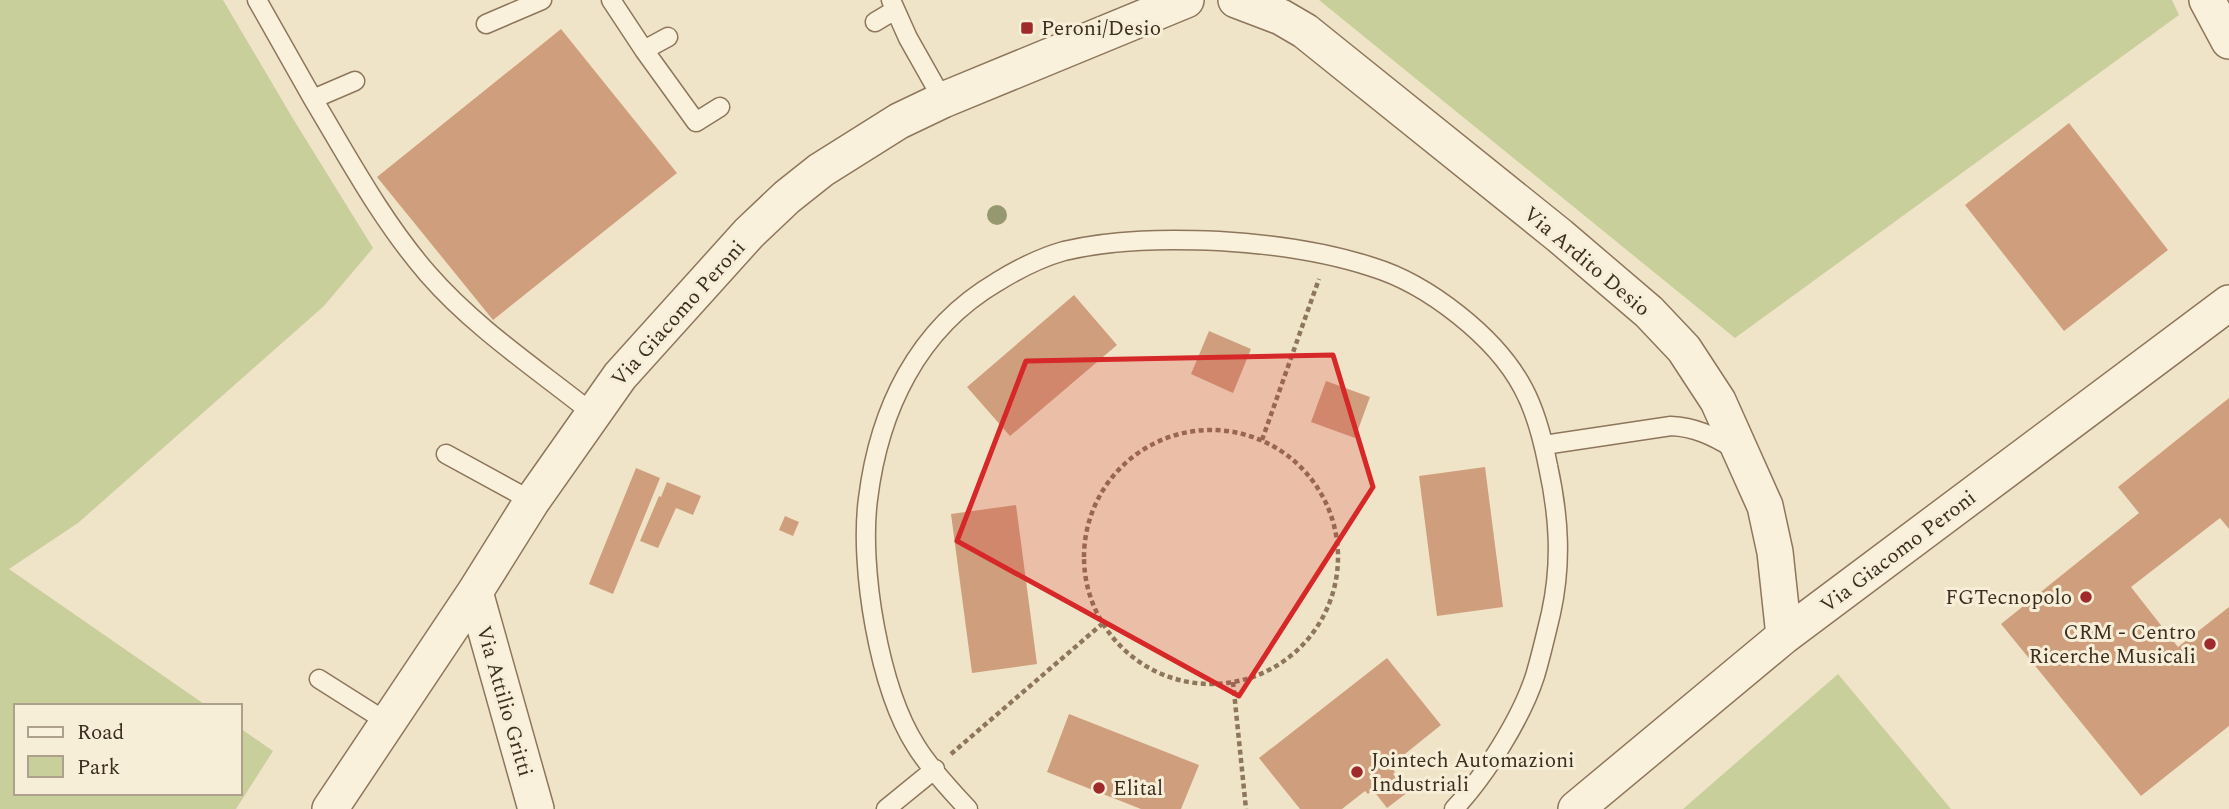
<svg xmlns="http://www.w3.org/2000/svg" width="2229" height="809" viewBox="0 0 2229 809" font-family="Spectral,serif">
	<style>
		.green { fill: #c9cf9b }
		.building { fill: #cf9f7d }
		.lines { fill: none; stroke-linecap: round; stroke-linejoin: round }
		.lane-casing { stroke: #8d765c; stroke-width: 21 }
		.street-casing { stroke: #8d765c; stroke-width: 38 }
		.path { stroke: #8d765c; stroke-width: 4.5; stroke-dasharray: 5 3.5; stroke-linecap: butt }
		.lane { stroke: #faf1dc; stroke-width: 18 }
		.street { stroke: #faf1dc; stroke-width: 35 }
		.tree { fill: #96986f }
		.marked { fill: #d62828; fill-opacity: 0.2; stroke: #d62828; stroke-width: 5; stroke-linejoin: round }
		.poi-dot { fill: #9e2a2b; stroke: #f7eed8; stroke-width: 2.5 }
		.labels { text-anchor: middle; stroke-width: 6; stroke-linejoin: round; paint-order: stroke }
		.poi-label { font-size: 21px; fill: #3d2e20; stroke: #f7eed8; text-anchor: start }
		.street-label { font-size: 21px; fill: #3d2e20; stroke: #f7eed8 }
	</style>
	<rect width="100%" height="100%" fill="#f0e4c8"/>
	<path class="green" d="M0,0H223L292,117L373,248L324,306L78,523L9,569L207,706H16V793H240V728L273,751L236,809H0Z
		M1319,0H2172L2179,15L1735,338Z
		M1838,674L1951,809H1683Z"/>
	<path class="building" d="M561,29L677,173L493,320L377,177Z
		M2069,123L2168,250L2064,331L1965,205Z
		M1074,295L1117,345L1010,436L967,387Z
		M1209,331L1251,349L1233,393L1191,374Z
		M1326,381L1370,397L1355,438L1311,422Z
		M2229,398V529L2220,518L2131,587L2178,647L2229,607V726L2141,796L2001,624L2139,513L2118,487Z
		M1485,467L1503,607L1437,616L1419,476Z
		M636,468L660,478L613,594L589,584Z
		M667,482L701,496L693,515L676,508L658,548L640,541L659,496L661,497Z
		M1016,505L1037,664L972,673L951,514Z
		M785,516L799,522L793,536L779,530Z
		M1387,658L1441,725L1390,766L1395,772L1393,774L1408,792L1387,808L1373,790L1368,794L1365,791L1342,809H1300L1259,758Z
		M1069,714L1199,765L1181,809H1141L1047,772Z"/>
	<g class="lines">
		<g class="lane-casing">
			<path id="lane" d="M257,0L313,99L355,81
				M611,0L644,50L696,122L720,107
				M891,0L908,38L943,100
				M875,22L895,10
				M486,24L542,0
				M644,50L668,37
				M313,99C349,159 382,221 428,274C475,328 537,369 592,413
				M1544,445L1671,426C1695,427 1713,436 1733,448
				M446,454L532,501
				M319,679L387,722
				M886,809L935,769
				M968,809C953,793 927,764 916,746C879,688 859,567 868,499C879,410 917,329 997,282C1018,269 1039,258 1064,251C1115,239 1167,239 1219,241C1270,244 1323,251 1372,267C1428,284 1496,337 1523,388C1536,412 1543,440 1548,466C1559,516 1562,563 1551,613C1546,634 1541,656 1535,676C1521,719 1485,776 1454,809"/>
		</g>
		<g class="street-casing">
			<path id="street" d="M1236,0L1281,17L1305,31L1560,236L1649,312L1684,349L1718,401L1765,506L1775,552L1784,636
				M2207,0L2229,41
				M475,592L536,809
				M330,809L475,592L532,501L620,376L749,233L787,197L821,170L899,121L943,100L1186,0
				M1576,809L1784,636L2229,303"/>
		</g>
		<path class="path" d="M1084 557a127 127 0 1 1 254 0a127 127 0 1 1-254 0Z
			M1262,440L1319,279
			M1233,682L1246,809
			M951,754L1102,624"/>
		<use href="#lane" class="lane"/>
		<use href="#street" class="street"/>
	</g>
	<circle class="tree" cx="997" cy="215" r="10"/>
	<path class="marked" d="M1333,355L1373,487L1239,696L957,541L1026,361Z"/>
	<g class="poi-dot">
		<rect x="1020" y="21" width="14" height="14" rx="3.5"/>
		<circle cx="2086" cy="597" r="7"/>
		<circle cx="2210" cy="644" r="7"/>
		<circle cx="1357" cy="772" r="7"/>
		<circle cx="1099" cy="788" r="7"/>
	</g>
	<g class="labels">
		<g class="poi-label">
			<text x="1041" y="35">Peroni/Desio</text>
			<text x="2072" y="604" text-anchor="end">FGTecnopolo</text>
			<text x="2196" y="639" text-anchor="end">CRM - Centro<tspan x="2196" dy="24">Ricerche Musicali</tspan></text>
			<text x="1371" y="767">Jointech Automazioni<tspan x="1371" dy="24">Industriali</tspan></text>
			<text x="1113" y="795">Elital</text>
		</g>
		<g class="street-label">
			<text transform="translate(1587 261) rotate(40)" y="7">Via Ardito Desio</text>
			<text transform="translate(678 313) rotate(-48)" y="7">Via Giacomo Peroni</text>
			<text transform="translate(1898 551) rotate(-37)" y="7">Via Giacomo Peroni</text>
			<text transform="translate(505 701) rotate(74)" y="7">Via Attilio Gritti</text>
		</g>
	</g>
	<rect x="14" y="704" width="228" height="91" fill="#f7eed8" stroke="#ada18e" stroke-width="2"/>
	<rect x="28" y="727" width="35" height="10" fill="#faf1dc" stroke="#ada18e" stroke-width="2"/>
	<text x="77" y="739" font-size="21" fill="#3d2e20">Road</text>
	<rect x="28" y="756" width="35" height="21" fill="#c9cf9b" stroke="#ada18e" stroke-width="2"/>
	<text x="77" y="774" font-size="21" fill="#3d2e20">Park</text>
</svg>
